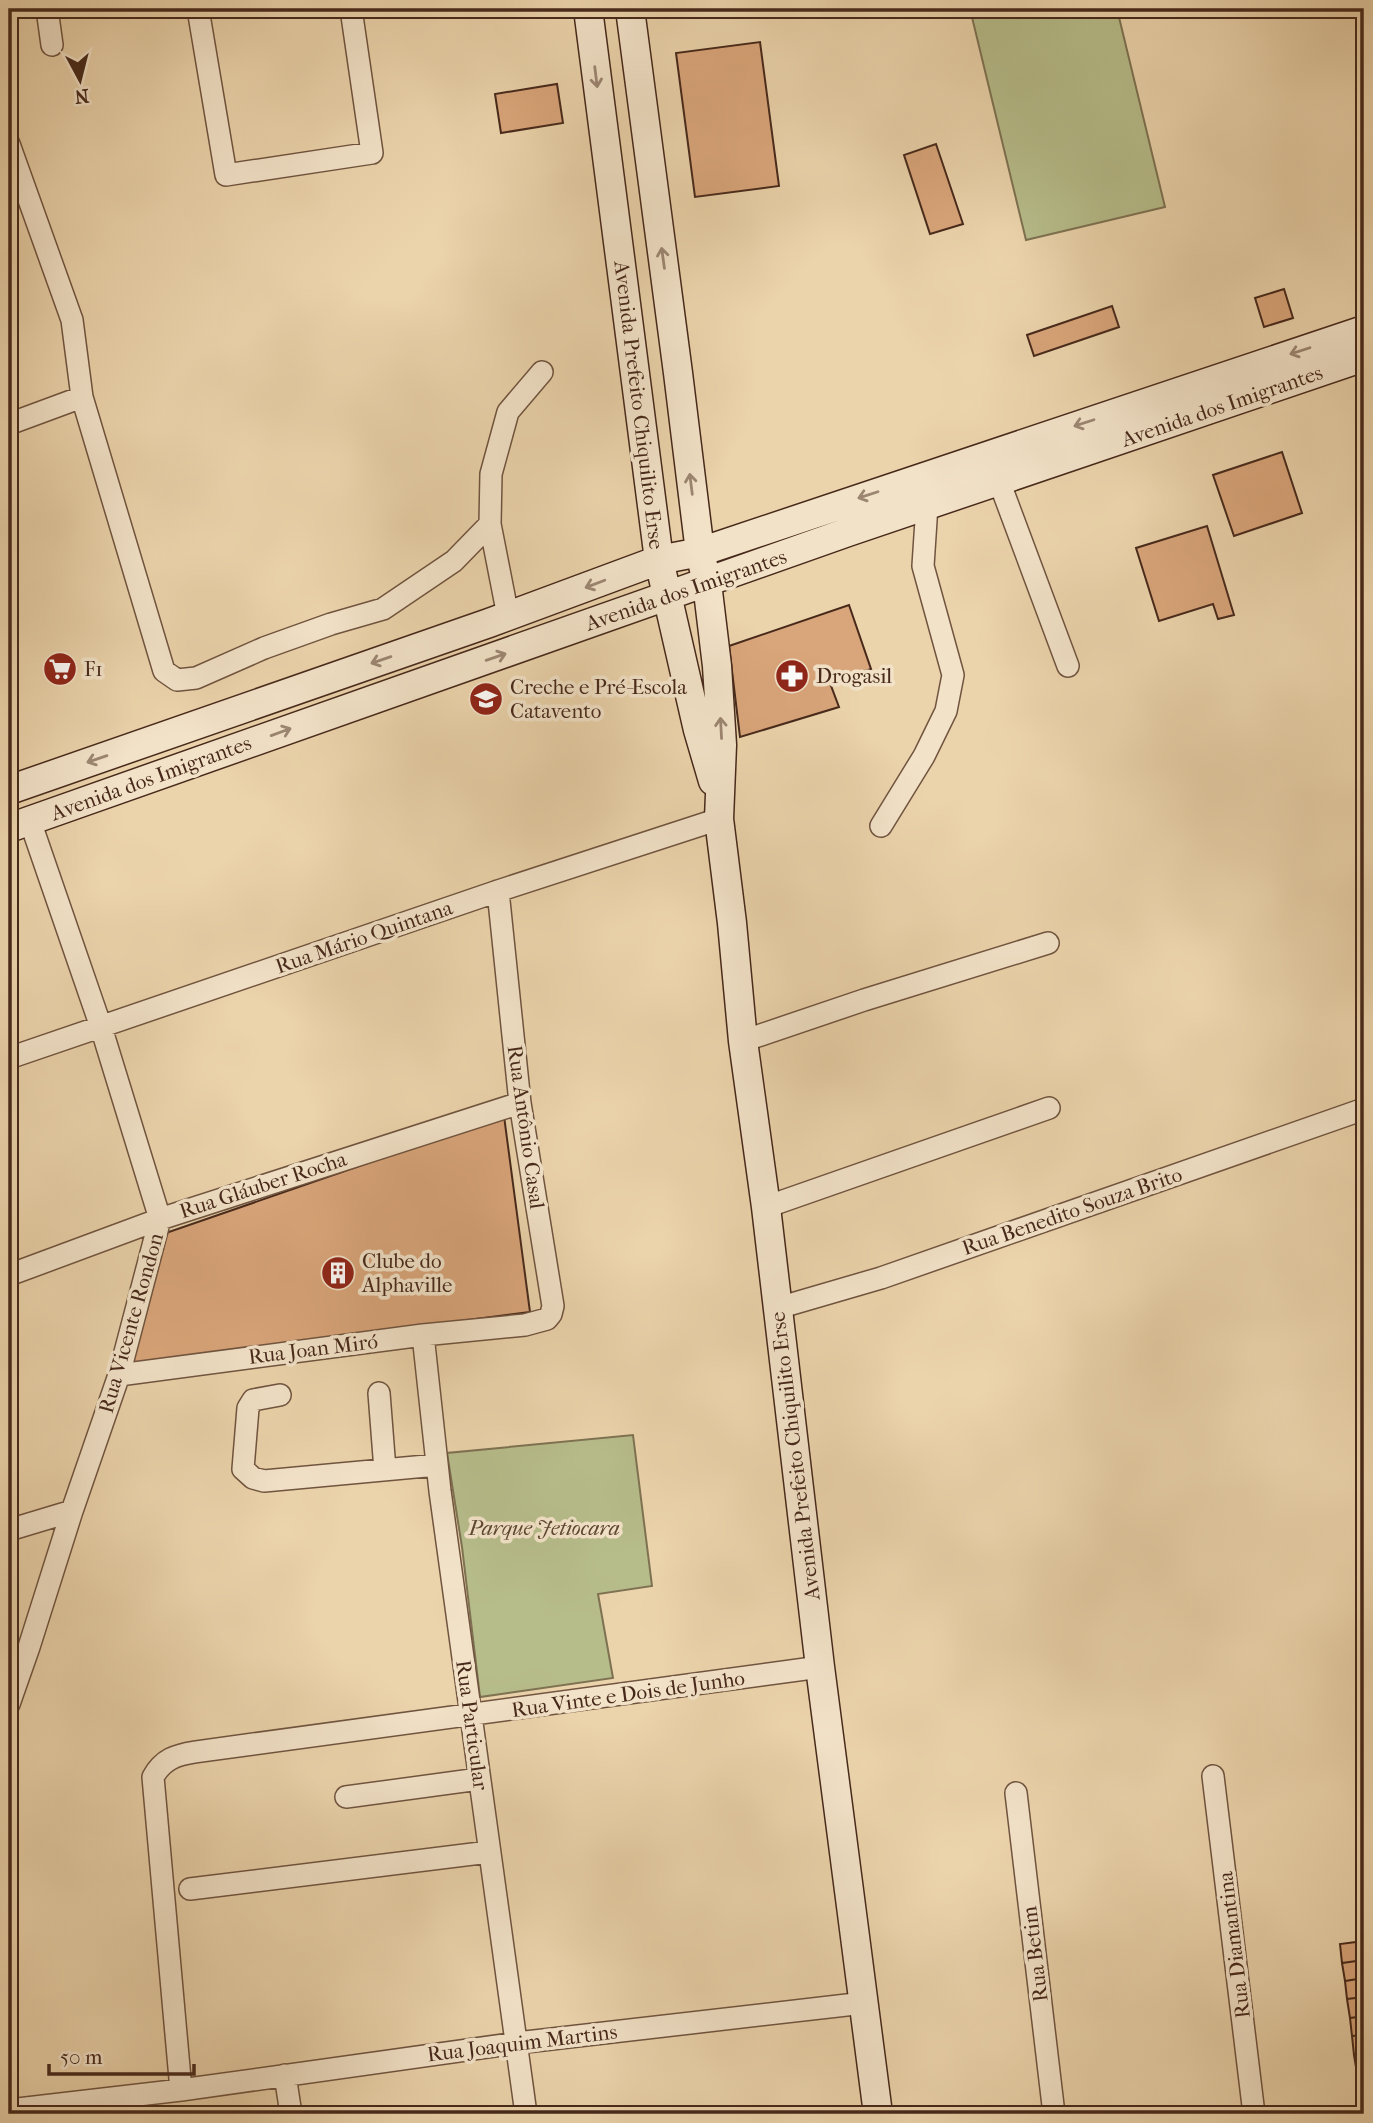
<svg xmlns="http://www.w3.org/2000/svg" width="1373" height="2123" viewBox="0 0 1373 2123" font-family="'IM FELL French Canon',serif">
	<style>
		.green { fill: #b6bc8a; stroke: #7e7252; stroke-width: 2 }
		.building { fill: #d9a57a; stroke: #47291b; stroke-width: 2 }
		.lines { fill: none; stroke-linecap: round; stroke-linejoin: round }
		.street-casing { stroke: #70543f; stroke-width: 24 }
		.secondary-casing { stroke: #47291b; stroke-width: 31 }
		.street { stroke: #f2e2c8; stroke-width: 21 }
		.secondary { stroke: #f2e2c8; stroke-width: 28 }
		.oneway { stroke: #9c8672 }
		.labels { text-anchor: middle; stroke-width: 7; stroke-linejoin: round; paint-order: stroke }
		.street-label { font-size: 21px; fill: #47291b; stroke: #f2e2c8 }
		.poi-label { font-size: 21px; fill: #47291b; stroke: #f2e2c8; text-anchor: start }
		.park-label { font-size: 21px; font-style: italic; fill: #5d4631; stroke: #f2e2c8 }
	</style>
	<rect width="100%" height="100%" fill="#ebd3ab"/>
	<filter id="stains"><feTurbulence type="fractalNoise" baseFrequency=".00286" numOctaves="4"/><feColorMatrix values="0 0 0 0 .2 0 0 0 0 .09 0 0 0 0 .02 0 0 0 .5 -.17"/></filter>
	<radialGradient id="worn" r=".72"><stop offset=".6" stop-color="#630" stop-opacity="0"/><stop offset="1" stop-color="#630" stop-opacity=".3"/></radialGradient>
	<path class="green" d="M970,9H1117L1165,207L1026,240Z
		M633,1435L652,1586L598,1594L613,1678L480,1697L462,1547L447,1453Z"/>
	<path class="building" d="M760,42L779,186L695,197L676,53Z
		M557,84L563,123L501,133L495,94Z
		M936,144L963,224L930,234L904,155Z
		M1284,289L1293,318L1264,327L1255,298Z
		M1112,306L1119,327L1034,356L1027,335Z
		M1282,452L1302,513L1234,536L1213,475Z
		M1207,526L1234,615L1218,619L1213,604L1159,621L1136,548Z
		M849,605L871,669L830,683L839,707L740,737L729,646Z
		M504,1116L530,1312L124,1365L163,1234Z
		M1364,1941V1960L1342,1963L1340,1944Z
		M1364,1960V1978L1345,1981L1342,1963Z
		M1364,1978V1997L1347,1999L1345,1981Z
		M1364,1997V2016L1350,2018L1347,1999Z
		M1364,2016V2035L1352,2036L1350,2018Z
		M1364,2035V2053L1354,2055L1352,2036Z
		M1364,2053V2072L1357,2073L1354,2055Z
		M1364,2072V2091L1359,2092L1357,2073Z"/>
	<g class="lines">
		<g class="street-casing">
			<path id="street" d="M47,9L52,45
				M198,9L226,175L372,153L351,9
				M9,144L72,320L82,397L164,671L177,680L196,678L264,648L331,624L383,609L454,561L490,524
				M9,424L82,397
				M999,481L1068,666
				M508,616L490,524L491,474L508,412L542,372
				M881,826L924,756L946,711L953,675L923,566L927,505
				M743,1041L864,1000L1048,943
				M9,1058L498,891L719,819
				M766,1207L1049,1108
				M9,1275L160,1219L520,1103
				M778,1308L881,1278L1364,1109
				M423,1335L440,1491L526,2114
				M119,1375L423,1335L525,1325L547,1319L551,1314L553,1306L520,1103L498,891
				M379,1393L385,1470
				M280,1395L253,1400L248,1408L243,1469L253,1478L264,1481L437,1465
				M9,1530L72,1511
				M9,1704L29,1647L72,1511L119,1375L160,1219L101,1027L30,821
				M1213,1776L1254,2114
				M1016,1793L1054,2114
				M346,1797L479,1779
				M190,1889L489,1852
				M285,2075L291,2114
				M181,2090L153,1777C163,1759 176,1755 195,1752L820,1667
				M9,2110L181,2090L517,2043L864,2003"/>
		</g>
		<g class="secondary-casing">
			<path id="secondary" d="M588,9L659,560L698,730L713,781
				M630,9L678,373L700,552L707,583L717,666L722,745L719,819L732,923L743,1041L766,1207L820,1667L878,2114
				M9,790L489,623L659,560L700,552L1364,330
				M9,828L848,532L1364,357"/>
		</g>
		<use href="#street" class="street"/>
		<use href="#secondary" class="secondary"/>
	</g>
	<defs><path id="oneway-shaft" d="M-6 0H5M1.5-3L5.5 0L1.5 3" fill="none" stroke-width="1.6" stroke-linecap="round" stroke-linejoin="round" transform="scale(1.75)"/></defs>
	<g class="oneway">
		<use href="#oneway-shaft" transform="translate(596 77) rotate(83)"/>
		<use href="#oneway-shaft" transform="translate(663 258) rotate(-98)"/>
		<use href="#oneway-shaft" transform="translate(1300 351) rotate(162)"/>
		<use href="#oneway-shaft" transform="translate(1084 423) rotate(162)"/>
		<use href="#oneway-shaft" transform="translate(691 484) rotate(-97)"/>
		<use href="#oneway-shaft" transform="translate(868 495) rotate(162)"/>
		<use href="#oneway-shaft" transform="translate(595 584) rotate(159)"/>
		<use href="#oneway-shaft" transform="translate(496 657) rotate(-19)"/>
		<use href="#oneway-shaft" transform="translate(381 660) rotate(161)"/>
		<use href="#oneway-shaft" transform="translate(721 728) rotate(-93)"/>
		<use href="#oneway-shaft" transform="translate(281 732) rotate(-20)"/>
		<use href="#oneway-shaft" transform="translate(97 759) rotate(161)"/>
	</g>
	<defs>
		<g id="supermarket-disc" transform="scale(1.75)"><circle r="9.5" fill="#8f2418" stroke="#f2e2c8"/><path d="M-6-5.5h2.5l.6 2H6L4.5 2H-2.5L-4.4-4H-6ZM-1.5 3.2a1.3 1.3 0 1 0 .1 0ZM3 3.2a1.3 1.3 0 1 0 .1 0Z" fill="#fff"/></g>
		<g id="pharmacy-disc" transform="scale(1.75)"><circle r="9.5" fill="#8f2418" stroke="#f2e2c8"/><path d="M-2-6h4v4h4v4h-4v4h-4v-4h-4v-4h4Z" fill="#fff"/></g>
		<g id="school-disc" transform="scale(1.75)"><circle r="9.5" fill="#8f2418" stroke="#f2e2c8"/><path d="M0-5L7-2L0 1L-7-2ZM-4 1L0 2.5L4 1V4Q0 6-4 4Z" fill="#fff"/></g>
		<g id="building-disc" transform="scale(1.75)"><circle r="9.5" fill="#8f2418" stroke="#f2e2c8"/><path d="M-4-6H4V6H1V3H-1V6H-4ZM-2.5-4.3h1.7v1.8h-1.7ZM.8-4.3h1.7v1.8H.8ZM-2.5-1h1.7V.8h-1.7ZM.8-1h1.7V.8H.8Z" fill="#fff"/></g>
	</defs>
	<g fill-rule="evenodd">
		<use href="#supermarket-disc" x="60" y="669"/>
		<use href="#pharmacy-disc" x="792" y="676"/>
		<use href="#school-disc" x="486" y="699"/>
		<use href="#building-disc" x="338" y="1273"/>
	</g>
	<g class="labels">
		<g class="street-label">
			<text transform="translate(639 405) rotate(83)" y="7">Avenida Prefeito Chiquilito Erse</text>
			<text transform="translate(1222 406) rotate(-19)" y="7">Avenida dos Imigrantes</text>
			<text transform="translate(686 590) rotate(-19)" y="7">Avenida dos Imigrantes</text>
			<text transform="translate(151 778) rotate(-20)" y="7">Avenida dos Imigrantes</text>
			<text transform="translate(364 937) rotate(-19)" y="7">Rua Mário Quintana</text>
			<text transform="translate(526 1127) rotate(82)" y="7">Rua Antônio Casal</text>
			<text transform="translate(263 1185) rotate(-18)" y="7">Rua Gláuber Rocha</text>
			<text transform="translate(1072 1211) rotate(-19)" y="7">Rua Benedito Souza Brito</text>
			<text transform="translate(131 1323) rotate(-74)" y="7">Rua Vicente Rondon</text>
			<text transform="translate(313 1349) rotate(-7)" y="7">Rua Joan Miró</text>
			<text transform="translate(795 1456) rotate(-97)" y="7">Avenida Prefeito Chiquilito Erse</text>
			<text transform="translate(628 1694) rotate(-8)" y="7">Rua Vinte e Dois de Junho</text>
			<text transform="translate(472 1725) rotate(82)" y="7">Rua Particular</text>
			<text transform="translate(1234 1945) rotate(-97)" y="7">Rua Diamantina</text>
			<text transform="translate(1035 1954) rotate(-97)" y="7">Rua Betim</text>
			<text transform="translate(522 2043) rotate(-7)" y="7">Rua Joaquim Martins</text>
		</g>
		<g class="poi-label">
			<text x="84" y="676">F1</text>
			<text x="816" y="683">Drogasil</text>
			<text x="510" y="694">Creche e Pré-Escola<tspan x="510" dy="24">Catavento</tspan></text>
			<text x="362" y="1268">Clube do<tspan x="362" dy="24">Alphaville</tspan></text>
		</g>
		<g class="park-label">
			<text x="544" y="1535">Parque Jetiocara</text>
		</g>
	</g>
	<rect width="1373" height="2123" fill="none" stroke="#ebd3ab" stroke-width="35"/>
	<rect x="10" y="10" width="1352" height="2102" fill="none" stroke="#47291b" stroke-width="3.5"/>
	<rect x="18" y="18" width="1338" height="2088" fill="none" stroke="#47291b" stroke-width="2"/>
	<g transform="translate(80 80) rotate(173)" stroke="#f2e2c8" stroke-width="5" paint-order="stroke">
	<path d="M0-5L12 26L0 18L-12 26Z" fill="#47291b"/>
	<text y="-10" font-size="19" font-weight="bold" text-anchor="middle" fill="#47291b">N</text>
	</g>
	<path d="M49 2064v10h145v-10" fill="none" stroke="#47291b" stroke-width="3.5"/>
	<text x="60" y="2064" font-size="21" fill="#47291b" stroke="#f2e2c8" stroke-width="5" paint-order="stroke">50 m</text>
	<rect width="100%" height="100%" filter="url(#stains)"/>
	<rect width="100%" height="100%" fill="url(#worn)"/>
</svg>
